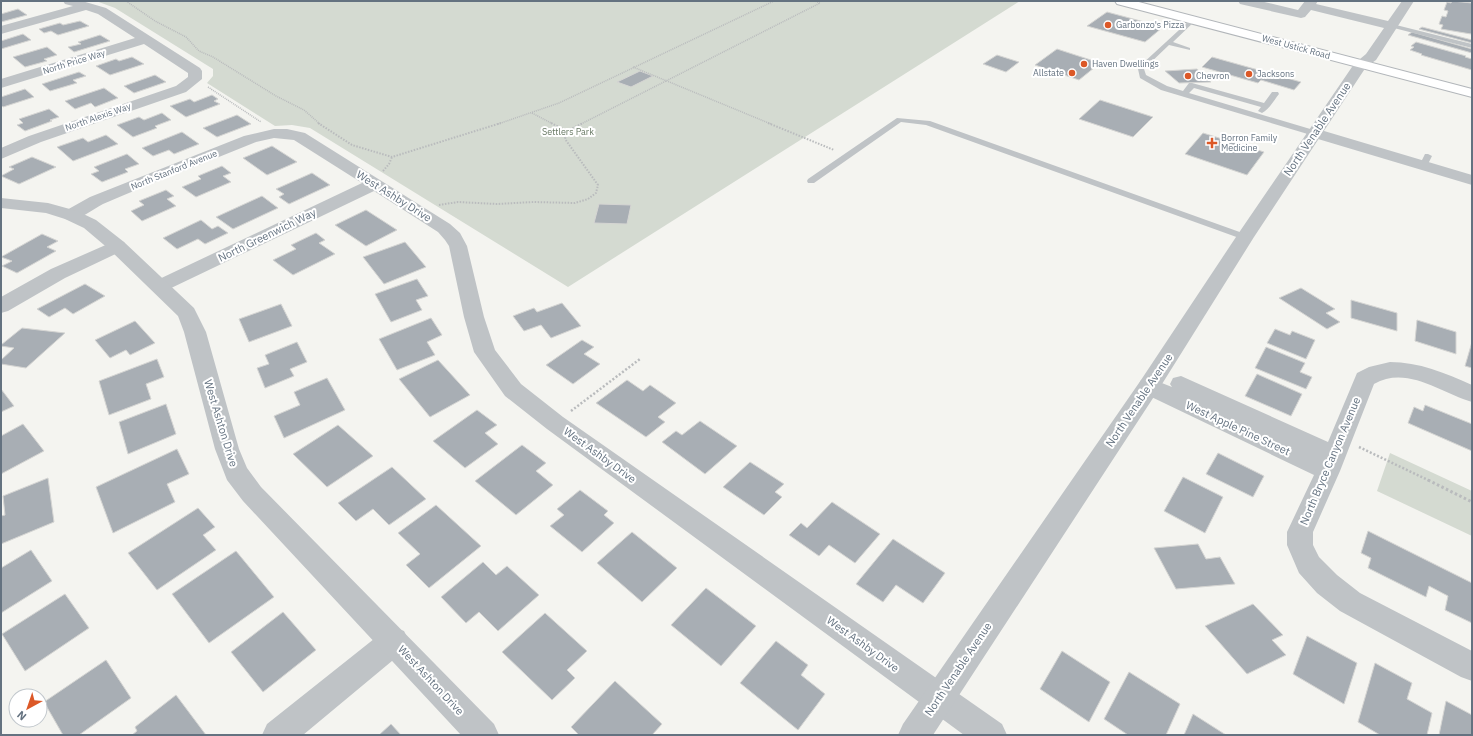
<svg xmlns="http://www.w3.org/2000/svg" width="1473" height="736" viewBox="0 0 1473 736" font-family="'IBM Plex Sans',sans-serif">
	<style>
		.green { fill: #d4dad1 }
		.building { fill: #a8aeb4; stroke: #d5d5d3 }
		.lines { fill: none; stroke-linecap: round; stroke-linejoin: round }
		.secondary-casing { stroke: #b2b6ba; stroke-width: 2 }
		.path-far3 { stroke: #b9bbbd; stroke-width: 1.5; stroke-dasharray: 1 1; stroke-linecap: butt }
		.path-far2 { stroke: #b9bbbd; stroke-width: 2; stroke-dasharray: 1.5 1.5; stroke-linecap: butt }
		.path-far1 { stroke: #b9bbbd; stroke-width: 2.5; stroke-dasharray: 2 2; stroke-linecap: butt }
		.path { stroke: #b9bbbd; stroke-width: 3; stroke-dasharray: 2.5 2.5; stroke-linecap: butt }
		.service { fill: #bfc3c6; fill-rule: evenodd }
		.minor { fill: #bfc3c6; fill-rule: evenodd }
		.tertiary { fill: #bfc3c6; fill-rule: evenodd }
		.secondary { fill: #fff; fill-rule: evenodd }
		.poi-dot { fill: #dc5827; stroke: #fff; stroke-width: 1.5 }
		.labels { text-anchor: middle; stroke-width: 4; stroke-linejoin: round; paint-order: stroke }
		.far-poi-label { font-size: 9px; fill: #647280; stroke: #fff; text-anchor: start }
		.far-street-label { font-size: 9px; fill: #647280; stroke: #fff }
		.far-park-label { font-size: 9px; fill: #667762; stroke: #fff }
		.street-label { font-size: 11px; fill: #647280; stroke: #fff }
	</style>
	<rect width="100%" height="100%" fill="#f4f4f0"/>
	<path class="green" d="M96,1H1020L568,287L310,128L292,125L275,126L207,83L213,76V69L115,8Z
		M1390,453L1472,491V536L1377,491Z"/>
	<path class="building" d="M1452,1L1472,3V32L1471,34L1441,29L1443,25L1439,24L1442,16L1446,17L1448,11L1444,10L1447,2L1451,3Z
		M18,9L27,15L1,22V14Z
		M1107,12L1163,27L1145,42L1087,26Z
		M80,21L89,26L58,35L51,31L44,33L39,29L60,23L63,25Z
		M1422,27L1472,40V43L1419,29Z
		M1412,32L1472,49V53L1408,35Z
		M23,34L31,40L1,49V41Z
		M100,35L110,41L74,52L68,47L81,44L78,42Z
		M1416,42L1466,56L1465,57L1472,59V70L1421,55L1422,54L1410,50L1414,47L1411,46Z
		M47,47L57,55L44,59L47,61L25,67L13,57Z
		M1057,49L1100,63L1079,80L1035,65Z
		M997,55L1019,62L1006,72L983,64Z
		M132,57L144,64L110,75L96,66L116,59L119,61Z
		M1212,57L1301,82L1294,90L1261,80L1258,83L1202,67Z
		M1197,69L1211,82L1179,83L1165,71Z
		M640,71L653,76L631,87L617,82Z
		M79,72L86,76L73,80L77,83L50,91L42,84Z
		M155,75L166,82L134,93L124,86Z
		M104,88L118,98L95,107L91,103L75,109L65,101Z
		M25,89L34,97L3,107L1,105V97Z
		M212,95L218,99L214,101L220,104L186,117L170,106L190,99L194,102Z
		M1100,100L1153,117L1133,137L1079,119Z
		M49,109L59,117L50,120L52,121L25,131L17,125L23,123L19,119Z
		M162,113L171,120L155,126L157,128L133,137L117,125L139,117L144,120Z
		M237,115L251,124L217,137L203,128Z
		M182,132L199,144L174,154L169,150L153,156L142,148Z
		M1203,133L1264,152L1247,175L1185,154Z
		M106,135L118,144L73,161L57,147L83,138L88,142Z
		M272,146L297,162L267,175L243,158Z
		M127,154L139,164L125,169L128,172L102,182L91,174L99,171L94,167Z
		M32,157L56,167L19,184L1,176L14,169L9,167Z
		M222,166L231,173L223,176L231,182L196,197L182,187L201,179L198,176Z
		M312,173L330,185L289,204L279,197L284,194L276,189Z
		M166,190L174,196L167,199L176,206L142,221L131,211L144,205L139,201Z
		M262,196L278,208L233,229L216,217Z
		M599,204L631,205L627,224L594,223Z
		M366,210L397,230L366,246L335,225Z
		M201,220L212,229L218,226L228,233L205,244L198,239L177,249L163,238Z
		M316,233L325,240L319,243L335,254L293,275L273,260L296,249L291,245Z
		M42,234L58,241L47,247L56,251L17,273L2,266L12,261L1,257Z
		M405,242L426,267L384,284L363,257Z
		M417,279L428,296L416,300L422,310L391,322L375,294Z
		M85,284L105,296L73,314L65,308L49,317L37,309Z
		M1301,288L1335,309L1326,313L1340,322L1327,329L1279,298Z
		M1351,300L1397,313V331L1351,318Z
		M562,303L581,326L551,338L541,325L524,331L513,316L534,308L537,312Z
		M281,304L292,326L249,342L239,319Z
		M431,318L442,335L427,342L435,355L397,370L379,339Z
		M1417,320L1456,332V354L1415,341Z
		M135,321L155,343L130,355L126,350L110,358L95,340Z
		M22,328L65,333L26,368L1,364V360L14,348L1,346V345Z
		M1275,329L1290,335L1292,331L1315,340L1306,359L1267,343Z
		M582,340L594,347L584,354L600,364L573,384L546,365Z
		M297,342L307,362L290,369L294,376L265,388L257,368L269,364L265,355Z
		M1472,342V368L1465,366Z
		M1266,347L1305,363L1300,372L1312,377L1306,389L1255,368Z
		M157,359L164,377L146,384L151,399L109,415L99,381Z
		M438,360L470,395L430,417L399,379Z
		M1257,374L1302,394L1291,416L1245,396Z
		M327,378L345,410L284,438L274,416L300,405L294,392Z
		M627,380L643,391L650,385L676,403L658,417L665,422L646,437L596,403Z
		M1,389L14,406L1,412Z
		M166,404L176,434L128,454L119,422Z
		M1425,405L1472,424V451L1408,423L1414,407L1423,411Z
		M477,410L497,425L485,433L498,444L465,468L433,441Z
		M700,421L737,446L705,474L662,442L676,431L682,435Z
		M23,424L44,451L1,474V436Z
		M338,425L373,456L327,487L293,454Z
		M522,445L546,463L536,471L553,485L516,515L475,481Z
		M177,449L189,474L167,484L175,502L113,533L96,487Z
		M1218,453L1264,476L1253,497L1206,474Z
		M750,462L784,484L775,492L782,497L764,515L723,487Z
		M392,467L426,499L389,525L373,509L356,521L338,503Z
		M1183,477L1223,497L1205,533L1164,511Z
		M48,478L54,522L1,544V516L5,515L3,496Z
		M580,490L608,511L604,515L614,523L582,552L550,526L564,515L557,509Z
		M832,502L880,534L855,563L829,545L819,556L789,535L801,523L807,528Z
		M436,505L481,546L429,588L406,565L420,554L398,533Z
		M198,508L215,527L203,535L216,550L157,590L128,553Z
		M1368,531L1472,583V623L1445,610L1448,596L1429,586L1426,597L1368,568L1371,558L1361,553Z
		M632,532L677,568L642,602L597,563Z
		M893,539L945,573L923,603L896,585L883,602L856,584Z
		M1198,544L1206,559L1220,557L1235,584L1176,589L1154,548Z
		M31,550L52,581L1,613V568Z
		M236,551L274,597L209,643L172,594Z
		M483,562L496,575L507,566L539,595L498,631L479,612L466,623L441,597Z
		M706,588L756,626L721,666L671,625Z
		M65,594L89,628L25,671L2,634Z
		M1253,604L1283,635L1272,640L1286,655L1247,674L1205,626Z
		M283,612L316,650L263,692L231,652Z
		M545,613L587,651L567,670L575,678L552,700L502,652Z
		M1307,636L1357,663L1344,704L1293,674Z
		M776,641L808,665L801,675L825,694L798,730L740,683Z
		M1062,651L1110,682L1089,722L1040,689Z
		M106,660L131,698L79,735H63L44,702Z
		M1375,663L1412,683L1407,699L1432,713L1427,735H1380L1358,722Z
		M1129,672L1180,704L1166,735H1128L1104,719Z
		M615,681L662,724L652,735H579L571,727Z
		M176,695L206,735H132L137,731L135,727Z
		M1446,701L1472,715V735H1439Z
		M1193,714L1226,735H1184Z
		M391,724L401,735H379Z"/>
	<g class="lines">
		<g class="secondary-casing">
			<path id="secondary" d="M1115,1H1135L1472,89V97L1117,4Z"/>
		</g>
		<path class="path-far3" d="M126,1L155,21L186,37L199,51L213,57L276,96L304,110L320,124
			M633,67L771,124
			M208,87L261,122
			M532,113L553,124
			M498,124L559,103L774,1
			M581,124L820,3L815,1"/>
		<path class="path-far2" d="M318,123L352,145L392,157L501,123
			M551,123L567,131L583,123
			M768,123L834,150
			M383,171L389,164L392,157
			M439,205L458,202L497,204L534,202L575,203L588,199L596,193L598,185L565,139L567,131"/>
		<path class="path-far1" d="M571,411L640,359
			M1359,447L1430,481"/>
		<path class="path" d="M1428,480L1472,502"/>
		<path class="service" d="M1191,19L1196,20L1173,42L1190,48V50L1169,45L1146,67L1144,69L1146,75L1167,86L1183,91L1189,83H1192L1264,103L1272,92H1278L1279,94C1274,100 1269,110 1262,113L1258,111L1261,107L1194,88L1189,93L1317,131V135H1311L1161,90L1140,78L1138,69L1141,65Z
			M1392,24L1472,44V48L1390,27L1389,26Z
			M897,118L930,121L1248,235L1250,237L1245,240L1242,239L926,125L901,122L814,183H808L807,181L808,179Z
			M1425,154H1428L1432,156L1426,168H1420L1419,166Z"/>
		<path class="minor" d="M63,1H82L106,8L200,68L202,71V79L186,92L41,142L1,159V148L29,136L176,86L188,77V73L144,44L1,88V79L135,38L98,14L86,10L1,34V26L73,6L65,4Z
			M1238,1H1260L1298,10L1305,1H1318L1316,4L1388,21L1402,1H1414L1376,60L1366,67L1361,68L1356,67L1354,64L1366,54L1384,28L1311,10L1305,17L1301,18L1240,4Z
			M1314,128L1472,175V185L1308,136L1306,133L1308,130Z
			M274,129H287L305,133L450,224L460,233L467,246L484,317L495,350L521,384L563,417L1002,724L1007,735H964L547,429L505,396L474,352L464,317L449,246L445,240L438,232L374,191L167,290L160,292L153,290L150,286L153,282L362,183L294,140L274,138L256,142C205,163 153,182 103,204C91,210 79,222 65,219L62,215L65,211L90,197L244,136Z
			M117,240L124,242L126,246L124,250L65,278L8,311L1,313V297L51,269Z
			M1390,362C1419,362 1445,373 1472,385V402C1441,393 1407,365 1374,384L1340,471L1313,532V545L1319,557L1337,575L1360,593L1472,651V681L1461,677L1340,611L1317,593L1299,573L1287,545V532L1314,475L1141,392L1138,386L1141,380L1149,378L1172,387L1170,384L1173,378L1181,376L1328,442L1357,373L1369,367Z
			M394,627L404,631L409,641L404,651L303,735H262L267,724L384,631Z"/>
		<path class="tertiary" d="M1361,60L1366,61L1368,64L1254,237L1157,392L933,735H898L903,724L1141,380L1236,237L1354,64L1356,61Z
			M1,198L48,203L77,211L96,220L124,242L194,308L206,332L239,449L247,468L261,487L494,724L499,735H461L243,501L227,480L215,449L184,332L178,316L110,250L84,228L65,219L46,213L1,208Z"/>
		<use href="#secondary" class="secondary"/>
	</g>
	<g class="poi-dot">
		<circle cx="1108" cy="25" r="4"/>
		<circle cx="1084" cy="64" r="4"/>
		<circle cx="1072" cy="73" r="4"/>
		<circle cx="1249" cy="74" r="4"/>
		<circle cx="1188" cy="76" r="4"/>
		<path d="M1210 137h4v4h4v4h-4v4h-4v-4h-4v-4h4z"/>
	</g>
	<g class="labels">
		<g class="far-poi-label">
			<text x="1116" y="28">Garbonzo's Pizza</text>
			<text x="1092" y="67">Haven Dwellings</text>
			<text x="1064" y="76" text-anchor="end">Allstate</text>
			<text x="1257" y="77">Jacksons</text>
			<text x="1196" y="79">Chevron</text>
			<text x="1221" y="141">Borron Family<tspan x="1221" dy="10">Medicine</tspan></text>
		</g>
		<g class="far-street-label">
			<text transform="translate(1296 47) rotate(15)" y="3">West Ustick Road</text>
			<text transform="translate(74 62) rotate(-17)" y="3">North Price Way</text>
			<text transform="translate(98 117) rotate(-19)" y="3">North Alexis Way</text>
			<text transform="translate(174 170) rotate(-22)" y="3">North Stanford Avenue</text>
		</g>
		<g class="far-park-label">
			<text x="568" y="135">Settlers Park</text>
		</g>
		<g class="street-label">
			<text transform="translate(1317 129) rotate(-56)" y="4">North Venable Avenue</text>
			<text transform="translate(394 196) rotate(32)" y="4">West Ashby Drive</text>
			<text transform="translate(267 235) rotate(-26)" y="4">North Greenwich Way</text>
			<text transform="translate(1139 400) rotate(-56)" y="4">North Venable Avenue</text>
			<text transform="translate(221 423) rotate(73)" y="4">West Ashton Drive</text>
			<text transform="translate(1238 428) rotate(25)" y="4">West Apple Pine Street</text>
			<text transform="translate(600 455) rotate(36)" y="4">West Ashby Drive</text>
			<text transform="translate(1330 461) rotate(-67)" y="4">North Bryce Canyon Avenue</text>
			<text transform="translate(863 644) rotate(36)" y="4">West Ashby Drive</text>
			<text transform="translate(958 669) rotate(-56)" y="4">North Venable Avenue</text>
			<text transform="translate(431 680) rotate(47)" y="4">West Ashton Drive</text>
		</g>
	</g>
	<rect width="1473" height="736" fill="none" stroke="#647280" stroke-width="4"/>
	<g transform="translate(28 708) rotate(220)"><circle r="19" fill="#ffffff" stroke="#c1c7cc"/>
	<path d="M0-3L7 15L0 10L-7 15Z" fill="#dc5827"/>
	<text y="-6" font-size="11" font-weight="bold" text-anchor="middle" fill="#647280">N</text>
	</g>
</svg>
